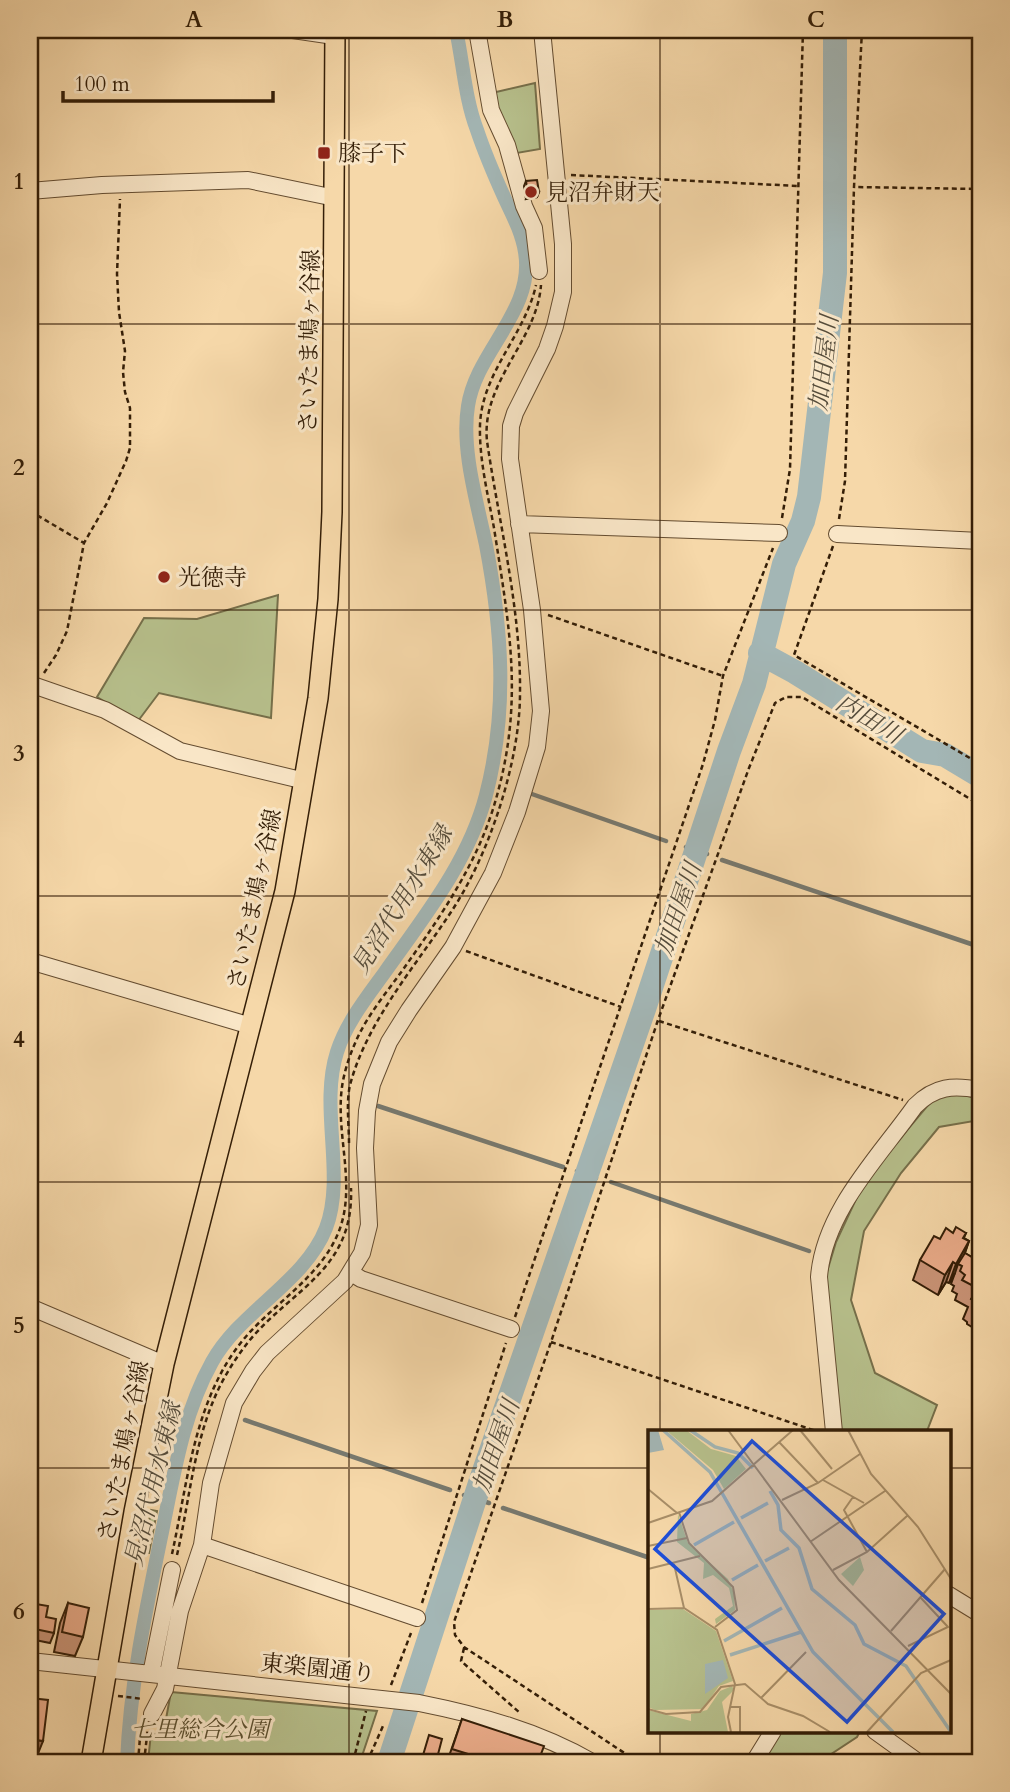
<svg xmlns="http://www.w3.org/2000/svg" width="1010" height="1792" viewBox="0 0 1010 1792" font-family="Cardo,'Noto Serif JP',serif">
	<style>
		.green { fill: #b7c08c; stroke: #766f4a; stroke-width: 2 }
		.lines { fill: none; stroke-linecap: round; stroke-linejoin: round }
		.stream { stroke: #77796f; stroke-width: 4.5 }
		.canal { stroke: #a3b6b5; stroke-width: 14 }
		.river { stroke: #a3b6b5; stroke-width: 24 }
		.minor-casing { stroke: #644c30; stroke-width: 18 }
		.major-casing { stroke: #341e07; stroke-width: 22 }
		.path { stroke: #341e07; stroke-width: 2.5; stroke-dasharray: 5 3.5; stroke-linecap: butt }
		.minor { stroke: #f9e6c7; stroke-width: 16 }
		.major { stroke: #f6d8a9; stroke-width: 19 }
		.wall { fill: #c99376; stroke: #341e07; stroke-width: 2 }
		.shaded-wall { fill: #a47860; stroke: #341e07; stroke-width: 2 }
		.building { fill: #eaab89; stroke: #341e07; stroke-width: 2 }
		.grid { fill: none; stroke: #341e07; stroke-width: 2; stroke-opacity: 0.55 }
		.poi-dot { fill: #8f2418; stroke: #f9e6c7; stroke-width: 2.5 }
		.labels { text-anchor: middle; stroke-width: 6; stroke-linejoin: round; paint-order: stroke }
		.poi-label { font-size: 23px; fill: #341e07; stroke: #f9e6c7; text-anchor: start }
		.street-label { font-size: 23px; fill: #341e07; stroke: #f9e6c7 }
		.park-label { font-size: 23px; font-style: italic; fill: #5b4f2f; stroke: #f9e6c7 }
		.water-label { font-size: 24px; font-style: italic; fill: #554c3b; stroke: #f9e6c7 }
		.inset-river { fill: none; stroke: #a3b6b5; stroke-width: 3.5 }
		.inset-road { fill: none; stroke: #a88e68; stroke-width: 2 }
		.view { fill: #1d4ed8; fill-opacity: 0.15; stroke: #1d4ed8; stroke-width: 3.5 }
		.inset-edge { fill: none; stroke: #341e07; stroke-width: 3.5 }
		.neatline { fill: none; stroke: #341e07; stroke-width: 2.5 }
		.grid-label { font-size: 23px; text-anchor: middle; font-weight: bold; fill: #341e07 }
	</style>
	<rect width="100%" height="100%" fill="#f6d8a9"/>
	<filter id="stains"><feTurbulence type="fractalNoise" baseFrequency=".00286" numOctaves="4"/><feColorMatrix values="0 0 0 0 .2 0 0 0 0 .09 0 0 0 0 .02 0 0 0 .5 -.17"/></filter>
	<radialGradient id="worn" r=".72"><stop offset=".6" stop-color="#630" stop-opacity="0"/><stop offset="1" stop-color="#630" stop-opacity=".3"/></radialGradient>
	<path class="green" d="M535,83L540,149L517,153L492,93Z
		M278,595L271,718L159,693L138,721L97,697L144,618L197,619Z
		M952,1092L980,1099V1120L939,1127L901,1173L864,1231L851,1300L875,1373L937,1405L927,1431H839L826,1275L836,1242L865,1180L934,1098Z
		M151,1510L157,1511L149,1553H144Z
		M171,1692L377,1711L360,1762H148L151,1733L163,1735Z
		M781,1731H860L857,1737L819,1762H762Z"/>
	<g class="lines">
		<path class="stream" d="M529,793L666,841
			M686,847L707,854
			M722,860L980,947
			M378,1106L563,1167
			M577,1171L596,1178
			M611,1182L809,1251
			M245,1420L450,1490
			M464,1495L489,1503
			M503,1508L650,1558"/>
		<path class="canal" d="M127,1762C130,1684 146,1609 162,1532C174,1474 183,1414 212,1362C240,1311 305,1282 326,1228C346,1175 319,1108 337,1052C346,1023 367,997 385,972C424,917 469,861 486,795C508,710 502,629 486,545C477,502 461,449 468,406C476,351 535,311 525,252C522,233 513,216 505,199C495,177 485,154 477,130C465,99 463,62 456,30"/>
		<path class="river" d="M760,653L795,672L922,751L945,755L980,776
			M389,1762L482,1477L644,1009L729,751L754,684L784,564L803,521L809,497L835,273V30"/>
		<g class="minor-casing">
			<path id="minor" d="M293,30L334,36
				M477,30L491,110L507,145L524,206L534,228L539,271
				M30,191L102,185L248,180L335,198
				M519,524L779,533
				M837,534L980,541
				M30,684L105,710L180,751L305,781
				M30,961L251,1026
				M351,1273L361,1279L511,1329
				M30,1307L164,1364
				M834,1432L819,1277C824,1211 879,1157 915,1106C935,1086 953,1085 980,1090
				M202,1545L417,1618
				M949,1595L980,1614
				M30,1661L419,1703C479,1715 538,1731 592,1762
				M151,1674L172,1570
				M152,1714L165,1689L180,1611L202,1545L211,1483L234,1403L253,1371L267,1353L345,1281L362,1253L369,1225L365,1148L367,1111L372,1084L389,1042L409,1010L453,947L493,873L517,812L537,747L541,711L532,610L510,459L511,426L515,413L547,349L555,326L563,292V244L542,30
				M875,1731L918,1762
				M754,1762L773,1731"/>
		</g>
		<g class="major-casing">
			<path id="major" d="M91,1762L134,1512L164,1364L285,891L318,698L328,599L332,512L335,30"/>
		</g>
		<path class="path" d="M862,30L854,187L980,189
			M571,175L799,186
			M30,511L84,543
			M782,518L790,469L803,30
			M839,519L845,481L854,187
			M833,546L794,655L980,764
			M548,615L723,676
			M44,673L56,655L67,631L84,543L107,503L126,461L130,448V408L125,392L123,372L125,351L119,312L117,274L120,199
			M466,951L621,1007
			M659,1021L903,1100
			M349,1143C349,1125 346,1103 350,1085C367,1021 415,967 451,912C467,888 481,859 491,832C507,790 520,738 520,693C521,608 499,524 487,441C481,382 537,341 541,285
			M515,1317L703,764L715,720L723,676L773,548
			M551,1342L819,1432
			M172,1554C188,1481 194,1400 243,1340C272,1305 316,1280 336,1238C359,1190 335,1137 342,1087C344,1072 350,1054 356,1041C367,1016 386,993 402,971C438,920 474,869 493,809C525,706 510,631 494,528C488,495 479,459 480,425C482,372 525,335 536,285
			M177,1555C190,1499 194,1438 220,1386C228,1370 238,1355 249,1341C293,1288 354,1270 351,1188
			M422,1603L506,1343
			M464,1648L461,1661L520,1713
			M391,1685L411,1633
			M118,1696L143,1699
			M138,1762L141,1725
			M144,1762L148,1727
			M353,1762L366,1711
			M367,1762L383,1726
			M638,1762L464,1647L455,1635L454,1622L551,1342L658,1020L749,768L775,703L786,697H802L980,805"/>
		<use href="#minor" class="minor"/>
		<use href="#major" class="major"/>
	</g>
	<path class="wall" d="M526,181L539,192L537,197L526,199L524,186Z
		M953,1233H966L964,1238L969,1241L965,1253L980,1262V1260V1324L977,1330L967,1324V1322L963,1319L968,1307L955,1300L957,1294L952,1291L954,1286L951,1284L955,1273L949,1283L946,1282L938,1295L913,1280L920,1260L940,1239Z
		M30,1603L46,1617L54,1633L50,1643L30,1639Z
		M68,1603L83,1637L75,1656L54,1652L60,1623Z
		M462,1719L538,1762H447Z"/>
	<path class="shaded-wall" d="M539,192L537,197L526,199L528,194Z
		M969,1241L962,1261L958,1264L955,1273L949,1283L956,1264Z
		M953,1262L946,1282L938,1295L945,1275Z
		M30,1739L43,1741L37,1756L30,1755Z"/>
	<path class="building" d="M537,180L539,192L528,194L526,181Z
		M956,1227L966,1233L963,1238L969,1241L956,1264L953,1262L945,1275L920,1260L934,1236L940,1239L946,1228L953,1233Z
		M965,1253L980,1262V1260V1283L977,1288L962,1280L965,1275L960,1271L962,1266L958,1264Z
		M980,1286V1307L974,1304L975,1302L971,1299Z
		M30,1603L48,1606L46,1617L56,1619L54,1633L30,1628Z
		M68,1603L89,1608L83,1637L62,1632Z
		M30,1698L48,1700L43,1741L30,1739Z
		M462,1719L544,1746L538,1762H494L452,1749Z
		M429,1735L442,1739L436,1762H421Z"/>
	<path class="grid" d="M349,30V1762M660,30V1432M30,324H980M30,610H980M30,896H980M30,1182H980M30,1468H650M949,1468H980M660,1731V1762"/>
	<g class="poi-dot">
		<rect x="317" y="146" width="14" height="14" rx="3.5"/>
		<circle cx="531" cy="192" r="7"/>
		<circle cx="164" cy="577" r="7"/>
	</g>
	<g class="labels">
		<g class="poi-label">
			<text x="338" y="161">膝子下</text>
			<text x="545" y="200">見沼弁財天</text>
			<text x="178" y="585">光徳寺</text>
		</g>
		<g class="street-label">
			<text transform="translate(309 341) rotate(-89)" y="8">さいたま鳩ヶ谷線</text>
			<text transform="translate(254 899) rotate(-78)" y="8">さいたま鳩ヶ谷線</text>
			<text transform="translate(123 1451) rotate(-79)" y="8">さいたま鳩ヶ谷線</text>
			<text transform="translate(318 1668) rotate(6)" y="8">東楽園通り</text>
		</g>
		<g class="park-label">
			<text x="200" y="1737">七里総合公園</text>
		</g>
		<g class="water-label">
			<text transform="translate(824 363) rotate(-83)" y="8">加田屋川</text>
			<text transform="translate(869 719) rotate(31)" y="8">内田川</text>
			<text transform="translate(402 900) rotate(-58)" y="8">見沼代用水東縁</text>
			<text transform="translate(678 909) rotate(-71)" y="8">加田屋川</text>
			<text transform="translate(496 1446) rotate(-71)" y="8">加田屋川</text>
			<text transform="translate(153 1484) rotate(-76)" y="8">見沼代用水東縁</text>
		</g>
	</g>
	<g transform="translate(648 1430)">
		<rect width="303" height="303" fill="#f6d8a9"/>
		<path d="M38,0L63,19L88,26L98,39L76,59L65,40L19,1ZM30,84L40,113L80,149L86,163L87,180L68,194L67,189L85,176L81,158L65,145L55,149L56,133L29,112ZM212,127L216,140L205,156L193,144ZM35,179L68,201L85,251L71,256L55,279L7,280L0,277V180ZM84,256L86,260L74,272L80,302H0V280L43,291V284L59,280L72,261Z" fill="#b7c08c"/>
		<path d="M10,0L16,20L0,23V0ZM75,230L80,248L57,264V234Z" fill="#a3b6b5"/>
		<path class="inset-river" d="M15,0L62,42L165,222L245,302M42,0L67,17L90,23L105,38M122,61L130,75L133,100L151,118L164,159L207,195L216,214L258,236L303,302M93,88L120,73M46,115L86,92M117,131L141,118M84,150L110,135M76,211L134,178M82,225L153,202"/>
		<path class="inset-road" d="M80,0L191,150L303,264M152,0L184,39M200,0L223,44L270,97L303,149M131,12L170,53M175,50L216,73M0,59L29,83M205,67L196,80L219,122M134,70L170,53L212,24M31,82L41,113L85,157L89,180L67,197M0,93L64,71L145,0M162,112L237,61M0,116L39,108M26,134L36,178M0,139L52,126M185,140L219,122L259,86M0,179L36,178L69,200L87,254L80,287L83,302M243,201L297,139M260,216L300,197L273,168M113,268L158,222M83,277H92V302M0,279L18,284L52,282L73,257L97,254L120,274L155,286L182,302M219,302L273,243L303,230"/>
		<path class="view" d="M104,11L296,184L199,292L7,119Z"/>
		<rect width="303" height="303" class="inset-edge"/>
	</g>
	<rect width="1010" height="1792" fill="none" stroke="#f6d8a9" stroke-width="77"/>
	<path d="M63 91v10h210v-10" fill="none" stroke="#341e07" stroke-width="3.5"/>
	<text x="74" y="91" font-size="21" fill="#341e07" stroke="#f9e6c7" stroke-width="5" paint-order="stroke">100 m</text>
	<rect x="38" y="38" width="934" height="1716" class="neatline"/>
	<g class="grid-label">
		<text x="194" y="27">A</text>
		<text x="505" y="27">B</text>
		<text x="816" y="27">C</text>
		<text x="19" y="189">1</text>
		<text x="19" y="475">2</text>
		<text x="19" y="761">3</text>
		<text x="19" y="1047">4</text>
		<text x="19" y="1333">5</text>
		<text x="19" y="1619">6</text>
	</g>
	<rect width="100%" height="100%" filter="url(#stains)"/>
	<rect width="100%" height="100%" fill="url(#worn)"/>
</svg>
